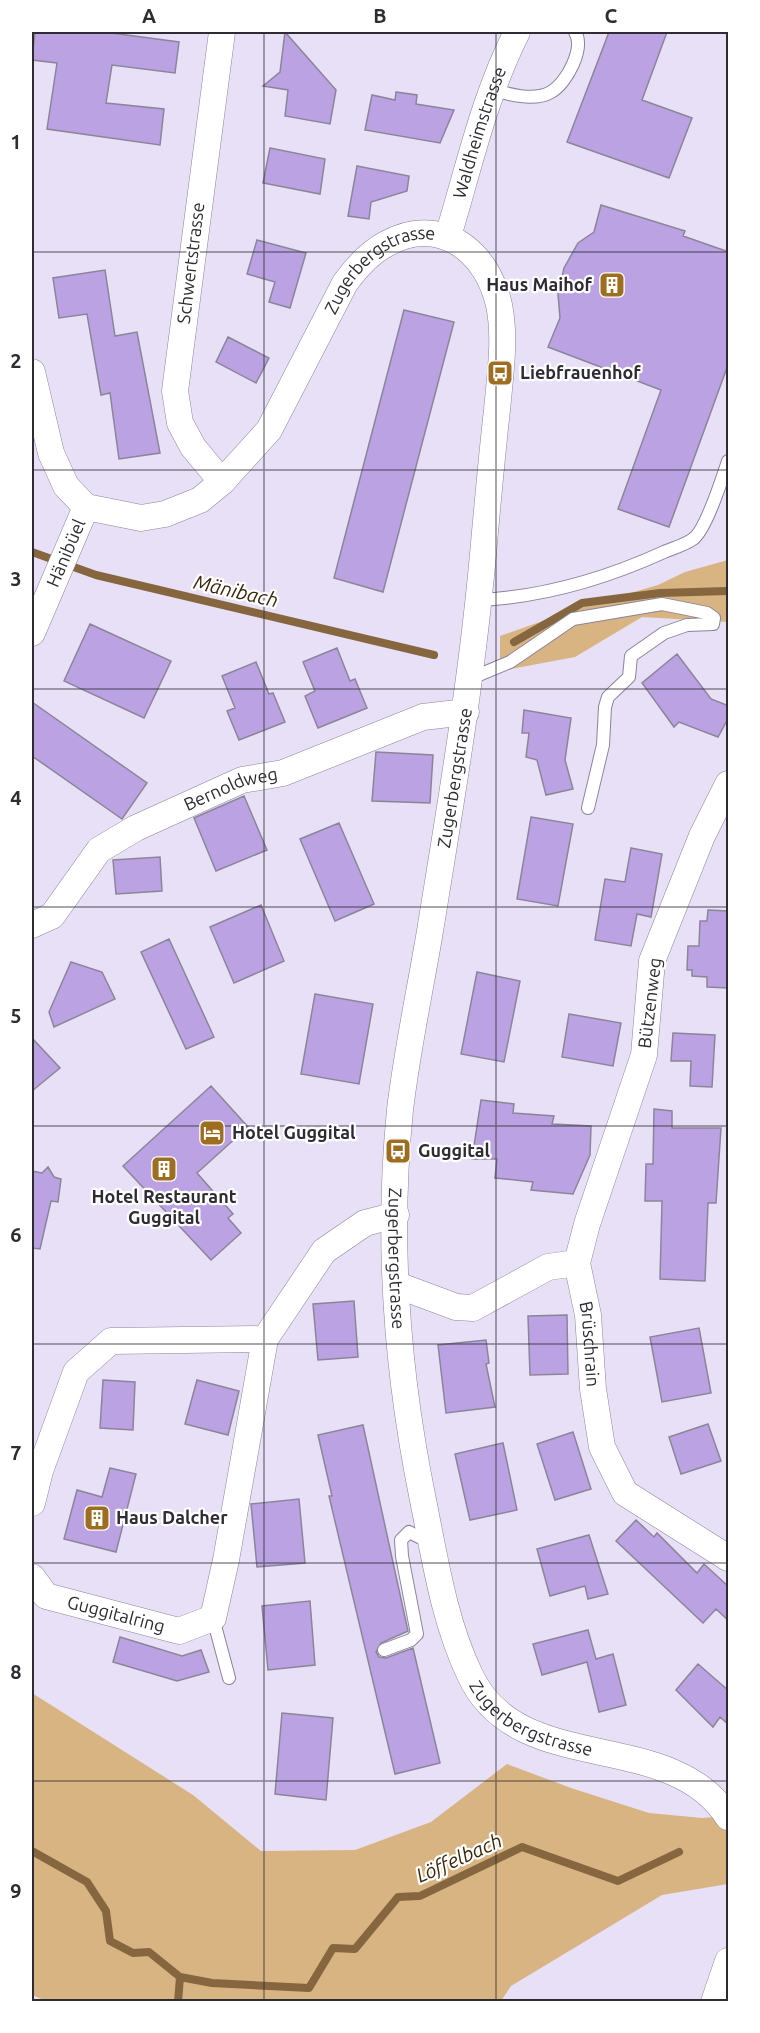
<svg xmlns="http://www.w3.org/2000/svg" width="760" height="2033" viewBox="0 0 760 2033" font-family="Ubuntu,sans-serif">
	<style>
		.green { fill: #d8b483 }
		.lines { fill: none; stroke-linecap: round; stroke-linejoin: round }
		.stream { stroke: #85663e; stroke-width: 8 }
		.building { fill: #baa2e3; stroke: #8c8599; stroke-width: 1.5 }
		.lane-casing { stroke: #8b8498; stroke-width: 14 }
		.street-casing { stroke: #8b8498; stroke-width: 27 }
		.lane { stroke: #fff; stroke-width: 12 }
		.street { stroke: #fff; stroke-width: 26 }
		.grid { fill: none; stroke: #2e2b33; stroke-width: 1.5; stroke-opacity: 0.55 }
		.labels { text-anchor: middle; stroke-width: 4.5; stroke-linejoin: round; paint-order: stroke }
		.street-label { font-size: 18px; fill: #2e2b33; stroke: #fff }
		.poi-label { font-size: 18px; font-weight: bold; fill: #2e2b33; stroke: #fff; text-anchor: start }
		.water-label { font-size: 20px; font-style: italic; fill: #3a280b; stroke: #fff }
		.neatline { fill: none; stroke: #2e2b33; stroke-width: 2 }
		.grid-label { font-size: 20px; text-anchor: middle; font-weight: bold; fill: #2e2b33 }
	</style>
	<rect width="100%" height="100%" fill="#e7e0f6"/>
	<path class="green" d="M728,560V622L642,617L575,657L500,671V636L579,608L658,585L685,572Z
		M32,1693L193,1795L261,1851L355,1850L431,1822L507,1764L571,1788L649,1813L702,1818L728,1816V1884L662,1895L511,1986L501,2001H46L32,1995Z"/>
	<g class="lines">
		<path class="stream" d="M32,552L96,575L434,655
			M514,642L582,603L660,593L728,591
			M32,1851L87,1882L106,1911L110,1941L133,1953L149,1952L180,1977L212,1983L309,1988L333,1948L355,1949L398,1897L420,1896L522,1847L618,1881L679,1852
			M178,2002L180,1977"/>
	</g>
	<path class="building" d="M35,32H104L179,42L175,73L112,65L106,103L164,109L160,145L47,129L57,63L32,60Z
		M285,32L336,90L330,124L285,116L288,90L263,86L280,72Z
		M609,32H667L642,100L692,118L669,178L567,142Z
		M396,92L417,95L416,104L454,110L440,143L365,130L372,95L395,100Z
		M270,148L325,159L320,194L263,183Z
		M357,166L409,176L407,191L371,202L369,219L348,216Z
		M601,205L685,231L683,236L729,252V362L669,527L618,509L661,390L548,347L560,318L558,294L564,268L578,243L594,232Z
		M257,240L306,253L290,308L269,302L275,282L247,274Z
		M105,270L115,336L137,332L160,453L119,459L110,393L101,395L87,314L59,318L53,278Z
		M404,310L454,322L383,592L334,578Z
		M228,337L269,358L256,383L216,362Z
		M90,624L171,661L144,718L64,681Z
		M337,648L350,681L355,679L367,708L318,728L305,696L315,691L303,662Z
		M677,654L711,699L729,706V717L718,737L679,722L674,727L642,683Z
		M256,662L269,694L273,693L285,722L239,740L227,711L235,708L222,676Z
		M32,702L147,783L122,819L32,756Z
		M524,710L571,718L565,760L573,789L546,795L537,760L526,757L529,733H522Z
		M376,752L433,755L430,803L372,801Z
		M244,796L267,850L216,871L194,818Z
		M531,817L573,824L558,906L517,899Z
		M339,823L374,904L335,921L300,839Z
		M631,848L662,854L651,917L637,914L631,946L595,940L605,879L625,882Z
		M160,857L162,891L116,894L113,860Z
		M261,905L284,961L234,983L210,927Z
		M708,910L729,911V988L707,987V977L692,976V970H687L688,946H699L700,921H707Z
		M169,939L214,1037L186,1049L141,952Z
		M71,962L102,972L115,999L54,1027L49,1012Z
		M477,972L520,981L504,1062L461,1054Z
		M315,994L373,1004L359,1084L301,1074Z
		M569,1014L621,1023L613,1066L562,1057Z
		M673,1033L715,1035L712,1087L690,1086L691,1061H671Z
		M32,1038L60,1068L32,1091Z
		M211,1086L248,1127L197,1173L233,1214L228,1218L241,1233L211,1260L123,1166Z
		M481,1100L514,1104L513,1113L554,1116L552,1124L591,1126L590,1155L573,1194L531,1190L533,1182L495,1178L497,1159H472Z
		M654,1109L672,1111V1128H721L716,1203H708L705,1281L660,1279L662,1201H645L646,1164H653Z
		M48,1167L54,1177L61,1179L58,1202L51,1201L40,1249L32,1248V1171L42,1173Z
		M354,1301L358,1357L318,1360L313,1304Z
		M567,1315L568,1374L530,1375L528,1316Z
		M699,1328L711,1393L662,1402L650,1337Z
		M486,1340L489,1363L486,1364L495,1407L446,1413L438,1345Z
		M103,1380L135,1382L133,1430L100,1428Z
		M197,1380L239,1391L228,1435L185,1424Z
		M708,1424L721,1461L681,1474L669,1437Z
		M363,1425L408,1631L381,1643L376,1652L379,1657L386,1658L413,1648L440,1763L395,1774L329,1496H332L318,1435Z
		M573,1432L591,1489L555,1500L537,1444Z
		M503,1443L517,1510L470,1520L455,1454Z
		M110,1468L136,1474L116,1552L64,1539L77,1490L102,1497Z
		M299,1499L305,1563L257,1567L251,1504Z
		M636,1520L654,1537L657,1533L697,1573L704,1564L729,1587V1621L716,1609L703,1623L616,1541Z
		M589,1535L608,1594L588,1599L585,1586L550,1596L537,1549Z
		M310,1601L315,1665L268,1670L262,1606Z
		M588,1630L596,1659L613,1654L626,1705L599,1712L587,1662L542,1675L533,1644Z
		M120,1637L182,1656L201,1650L209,1672L177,1681L113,1662Z
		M698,1664L729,1691V1725L720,1717L713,1727L676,1690Z
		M282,1713L333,1718L326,1800L275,1794Z"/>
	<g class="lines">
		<g class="lane-casing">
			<path id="lane" d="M490,89C507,94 534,102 551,92C567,83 585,48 575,32
				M479,600C542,597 607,578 664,552C673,548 685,545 693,539C706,530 723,476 728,461
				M469,679L510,662L573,619L662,604L707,613L714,618L713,624L687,625L664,633L631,656L629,677L608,697L605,707L603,745L588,808
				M213,1618L229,1678
				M384,1650L411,1640L417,1634L402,1556L401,1540L409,1532L431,1543"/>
		</g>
		<g class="street-casing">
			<g id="street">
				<path d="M222,32L175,391L180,423L193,447L222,482"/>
				<path id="s1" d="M448,236C470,164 483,100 517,32"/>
				<path id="s2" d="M32,372L51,453L66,486L86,507L141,518L165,514L200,500L222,482L269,430L345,283C356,268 369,253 386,244C439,214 487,250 499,305C506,338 500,376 497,410C492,454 488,499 484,543C473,673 451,802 430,931C420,991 407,1050 400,1110C387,1239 397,1373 423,1500C435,1559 444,1621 470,1675C518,1779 670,1726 728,1817"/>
				<path id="s3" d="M32,633L86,507"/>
				<path id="s4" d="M728,784L702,836L652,961L644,1055L587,1224L577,1263L588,1315L593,1389L602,1447L625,1493L728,1558"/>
				<path id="s5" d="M32,925L52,916L99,850L136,828L242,780L283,773L423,717L466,712"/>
				<path d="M397,1285L456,1307L473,1308L548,1267L577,1263"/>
				<path d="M32,1503L40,1471L76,1372L111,1341L265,1339"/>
				<path id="s6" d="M32,1577L46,1596L179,1631L213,1618L226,1560L265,1339L324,1251L365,1223L396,1215"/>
				<path d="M714,2002L728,1961"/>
			</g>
		</g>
		<use href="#lane" class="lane"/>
		<use href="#street" class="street"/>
	</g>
	<path class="grid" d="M264,32V2002M496,32V2002M32,252H728M32,470H728M32,689H728M32,907H728M32,1126H728M32,1344H728M32,1563H728M32,1781H728"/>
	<defs>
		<g id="building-square" transform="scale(1.35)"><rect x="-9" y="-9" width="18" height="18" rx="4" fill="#9d6d20" stroke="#fff"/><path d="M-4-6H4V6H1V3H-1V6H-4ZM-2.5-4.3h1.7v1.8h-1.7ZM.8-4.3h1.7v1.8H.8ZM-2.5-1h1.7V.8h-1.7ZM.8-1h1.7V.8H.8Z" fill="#fff"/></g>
		<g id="bus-square" transform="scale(1.35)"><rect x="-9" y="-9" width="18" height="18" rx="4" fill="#9d6d20" stroke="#fff"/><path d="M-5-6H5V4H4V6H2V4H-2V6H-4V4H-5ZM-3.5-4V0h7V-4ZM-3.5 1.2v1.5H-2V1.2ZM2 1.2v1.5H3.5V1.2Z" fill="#fff"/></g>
		<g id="hotel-square" transform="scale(1.35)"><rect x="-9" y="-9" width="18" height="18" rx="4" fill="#9d6d20" stroke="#fff"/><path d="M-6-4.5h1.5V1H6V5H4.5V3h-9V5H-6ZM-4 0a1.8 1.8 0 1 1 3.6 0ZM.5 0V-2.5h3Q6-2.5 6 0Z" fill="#fff"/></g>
	</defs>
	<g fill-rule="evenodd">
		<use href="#building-square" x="612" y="285"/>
		<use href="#bus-square" x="500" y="373"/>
		<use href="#hotel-square" x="212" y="1133"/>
		<use href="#bus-square" x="398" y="1151"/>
		<use href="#building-square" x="164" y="1169"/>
		<use href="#building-square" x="97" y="1518"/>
	</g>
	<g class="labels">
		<g class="street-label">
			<text dy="6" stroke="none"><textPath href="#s1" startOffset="108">Waldheimstrasse</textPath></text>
			<text transform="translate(191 263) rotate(-83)" y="6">Schwertstrasse</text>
			<text dy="6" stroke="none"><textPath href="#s2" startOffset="568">Zugerbergstrasse</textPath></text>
			<text dy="6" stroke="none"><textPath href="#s3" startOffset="87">Hänibüel</textPath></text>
			<text transform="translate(455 778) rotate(-81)" y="6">Zugerbergstrasse</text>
			<text dy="6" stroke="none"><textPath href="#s5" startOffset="249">Bernoldweg</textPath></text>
			<text transform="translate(650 1003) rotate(-83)" y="6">Bützenweg</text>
			<text dy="6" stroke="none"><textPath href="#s2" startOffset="1701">Zugerbergstrasse</textPath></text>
			<text dy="6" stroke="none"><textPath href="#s4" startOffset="588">Brüschrain</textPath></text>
			<text dy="6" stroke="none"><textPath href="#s6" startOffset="96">Guggitalring</textPath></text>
			<text dy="6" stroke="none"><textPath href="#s2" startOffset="2205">Zugerbergstrasse</textPath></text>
		</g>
		<g class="poi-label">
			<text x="592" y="291" text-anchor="end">Haus Maihof</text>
			<text x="520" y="379">Liebfrauenhof</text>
			<text x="232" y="1139">Hotel Guggital</text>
			<text x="418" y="1157">Guggital</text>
			<text x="164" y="1203" text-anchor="middle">Hotel Restaurant<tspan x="164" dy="21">Guggital</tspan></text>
			<text x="116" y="1524">Haus Dalcher</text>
		</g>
		<g class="water-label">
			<text transform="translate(236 591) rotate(13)" y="7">Mänibach</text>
			<text transform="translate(459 1858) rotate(-24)" y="7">Löffelbach</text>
		</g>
	</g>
	<rect width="760" height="2033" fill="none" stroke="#ffffff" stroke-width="66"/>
	<rect x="33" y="33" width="694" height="1967" class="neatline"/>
	<g class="grid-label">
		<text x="149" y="23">A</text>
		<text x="380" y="23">B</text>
		<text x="611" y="23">C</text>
		<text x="16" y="149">1</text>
		<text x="16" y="368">2</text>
		<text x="16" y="586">3</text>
		<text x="16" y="805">4</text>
		<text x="16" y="1023">5</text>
		<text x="16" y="1242">6</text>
		<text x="16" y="1460">7</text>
		<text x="16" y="1679">8</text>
		<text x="16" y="1898">9</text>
	</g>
</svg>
